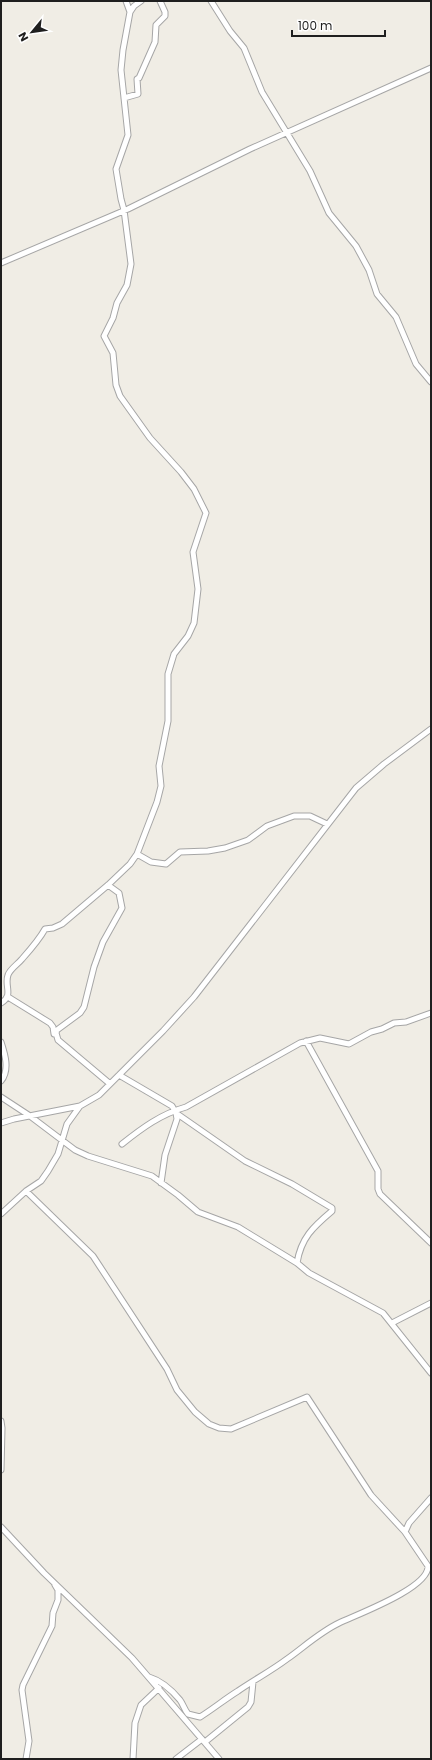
<svg xmlns="http://www.w3.org/2000/svg" width="432" height="1760" viewBox="0 0 432 1760" font-family="Poppins,sans-serif">
	<style>
		.lines { fill: none; stroke-linecap: round; stroke-linejoin: round }
		.street-casing { stroke: #a6a6a6; stroke-width: 7 }
		.street { stroke: #fff; stroke-width: 5 }
	</style>
	<rect width="100%" height="100%" fill="#f0ede5"/>
	<g class="lines">
		<g class="street-casing">
			<path id="street" d="M211,1L230,31L244,48L262,92L310,171L329,213L356,246L369,270L377,294L396,317L416,364L431,382
				M130,12L134,6L141,1
				M124,98L138,94L137,79L139,78L155,42L156,25L165,16V12L160,1
				M1,263L128,209L250,149L431,68
				M137,854L151,862L166,864L180,852L208,851L225,848L248,840L267,826L294,816H310L327,824
				M108,885L119,893L122,908L103,942L94,967L84,1007L80,1013L57,1030L56,1033L58,1040L109,1083
				M8,997L50,1023L53,1027L54,1034
				M1,1003C14,995 4,986 8,975C10,969 18,964 22,959C30,950 39,940 45,929L53,928L62,924L108,885L130,864L137,854L157,802L161,786L159,766L168,721V674L174,654L188,636L194,623L198,589L193,552L206,513L194,489L181,472L150,438L120,396L116,385L113,353L104,336L113,318L117,303L127,285L131,264L124,210L121,199L116,169L128,135L121,70L123,50L130,12L126,1
				M306,1041L378,1171V1189L380,1194L431,1243
				M1,1042C5,1054 10,1070 1,1081
				M119,1075L172,1106L176,1113L177,1119L165,1155L161,1183
				M1,1097L30,1116L75,1150L88,1156L152,1176L178,1195L198,1212L238,1227L297,1263L309,1273L383,1313L431,1373
				M176,1113L245,1161L292,1184L332,1208V1211C313,1227 301,1238 297,1263
				M1,1123L14,1119L80,1106L99,1095L163,1031L194,997L356,788L384,764L431,729
				M122,1144C142,1128 161,1114 186,1107L300,1043L320,1038L349,1044L371,1032L382,1029L394,1023L406,1022L431,1013
				M26,1191L93,1256L167,1369L177,1390L195,1412L209,1424L219,1428L231,1429L307,1397L371,1495L405,1532
				M1,1214L26,1191L41,1181L48,1171L58,1154L67,1124L80,1106
				M392,1323L431,1303
				M1,1421L2,1428L1,1470
				M1,1527L44,1573L132,1658L219,1759
				M149,1677C162,1681 171,1689 180,1700C183,1704 184,1709 188,1714L200,1717C213,1709 225,1699 238,1691C254,1680 271,1671 287,1659C304,1647 320,1632 339,1623C358,1614 429,1588 428,1566L405,1532L409,1523L431,1498
				M205,1742L248,1707L251,1702L253,1682
				M26,1759L29,1741L22,1690L23,1685L52,1626L53,1613L58,1600V1590L55,1585
				M133,1759L135,1723L141,1705L159,1688
				M176,1759L202,1739"/>
		</g>
		<use href="#street" class="street"/>
	</g>
	<rect width="432" height="1760" fill="none" stroke="#1f1f1f" stroke-width="4"/>
	<g transform="translate(32 32) rotate(241)" stroke="#ffffff" stroke-width="3" paint-order="stroke">
	<path d="M0-3L7 15L0 10L-7 15Z" fill="#1f1f1f"/>
	<text y="-6" font-size="11" font-weight="bold" text-anchor="middle" fill="#1f1f1f">N</text>
	</g>
	<path d="M292 30v6h93v-6" fill="none" stroke="#1f1f1f" stroke-width="2"/>
	<text x="298" y="30" font-size="12" fill="#1f1f1f" stroke="#ffffff" stroke-width="3" paint-order="stroke">100 m</text>
</svg>
